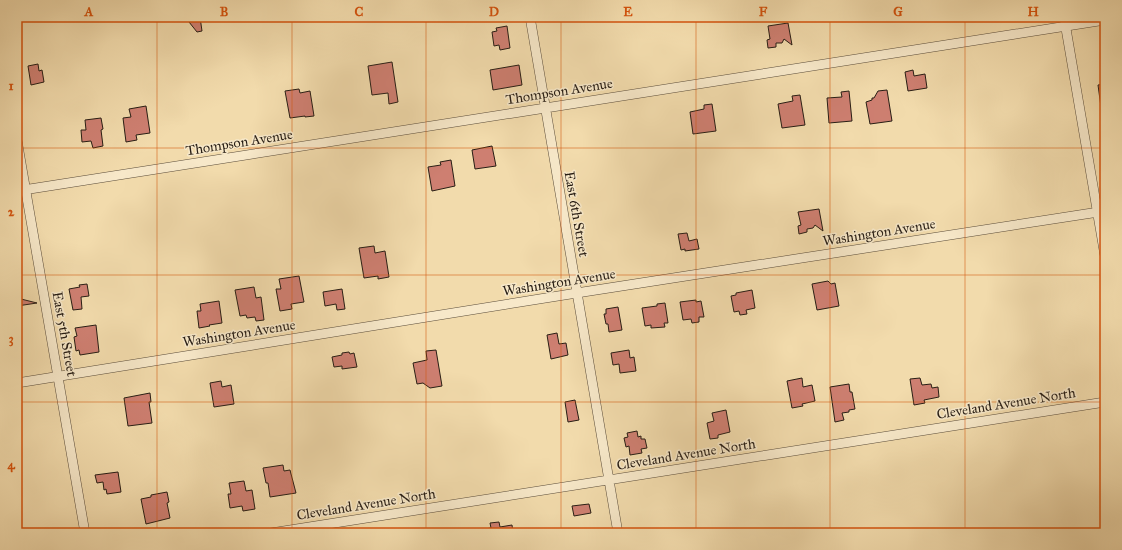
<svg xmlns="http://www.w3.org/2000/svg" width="1122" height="550" viewBox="0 0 1122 550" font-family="'IM FELL Great Primer',serif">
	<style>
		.building { fill: #ce7f71; stroke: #271d14 }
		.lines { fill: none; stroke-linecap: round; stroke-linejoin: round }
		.minor-casing { stroke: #5a4c3a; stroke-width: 10 }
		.minor { stroke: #f7e8c9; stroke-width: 9 }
		.grid { fill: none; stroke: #d5530d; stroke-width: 1; stroke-opacity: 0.55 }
		.labels { text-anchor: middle; stroke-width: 3; stroke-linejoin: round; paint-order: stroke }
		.street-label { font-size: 14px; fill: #271d14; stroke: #f7e8c9 }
		.neatline { fill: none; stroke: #d5530d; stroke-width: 1.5 }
		.grid-label { font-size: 13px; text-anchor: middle; font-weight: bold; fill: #d5530d }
	</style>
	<rect width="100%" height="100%" fill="#f2dbac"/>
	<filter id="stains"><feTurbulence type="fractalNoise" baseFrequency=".005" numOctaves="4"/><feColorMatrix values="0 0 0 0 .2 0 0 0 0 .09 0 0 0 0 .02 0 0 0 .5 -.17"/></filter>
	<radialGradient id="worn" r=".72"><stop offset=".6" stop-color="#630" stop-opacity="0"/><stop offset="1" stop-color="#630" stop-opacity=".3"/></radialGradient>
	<path class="building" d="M185,17H200L202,31L197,32Z
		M788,23L792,45L784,39L782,43H776V47L768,48L767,40L770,39L768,26Z
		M507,26L510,48L500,50L499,45L494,46L492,32L497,31L496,28Z
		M392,62L398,102L389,104L388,93L372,95L368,66Z
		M38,64L39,71L42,70L44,82L31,85L28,66Z
		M519,65L522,85L493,90L490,70Z
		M913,70L914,76L925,74L927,88L908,91L905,72Z
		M1105,84V107H1101L1098,85Z
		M299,89L300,93L310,91L314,116L305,117V116L290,118L285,91Z
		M887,90L892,121L870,124L866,102L872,100V98H874L878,91Z
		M849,91L852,121L829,123L827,98L842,97L841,92Z
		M800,95L805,125L782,128L778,104L793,101L792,96Z
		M712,104L716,131L693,134L690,112L704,109V105Z
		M146,106L150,133L136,135L137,140L126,142L123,118L131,117L129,109Z
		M101,118L103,129L101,130L103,146L93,148L91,141L82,142L81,130H86L85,120Z
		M492,146L496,166L475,169L472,150Z
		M451,160L455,186L432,191L428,167L441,165L440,162Z
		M819,209L823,231L815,225L813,228L807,229V232L799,234L798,226L801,225L798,212Z
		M687,233L689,241L697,239L699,249L685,251V249L681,250L678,234Z
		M374,246L375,253L385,251L389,277L378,279V276L364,278L359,248Z
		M299,276L304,302L291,304L292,309L280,311L276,289H281L279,279Z
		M828,281L831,284L835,283L839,306L817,310L812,284Z
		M87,284L89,296L81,297L82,309L73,310L69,289L80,287L79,285Z
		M254,287L256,298L261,297L264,320L256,321L255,317L247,318L246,315L240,316L235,290Z
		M342,289L345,309L337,310L336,304L325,306L323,292Z
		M752,290L755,308L746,310L747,314L740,315L739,311L734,312L731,296L736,295V293Z
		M17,298L37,303L17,306Z
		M696,300V302L701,301L704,317H699V322L692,323L691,319L683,320L680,302Z
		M219,301L222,323L209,325L210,326L199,328L197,311H201L200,304Z
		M665,303L668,323H664L665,327L651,328V325L645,326L642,308L657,306V304Z
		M618,307L622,330L609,332L608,324H606L604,314H606V309Z
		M96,325L99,352L80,355L79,350L76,351L74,337L77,336L75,328Z
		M557,333L559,344L566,343L568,355L551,359L547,335Z
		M436,350L442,386L430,388L423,383L417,384L413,363L427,360L426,351Z
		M629,350L630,358L634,357L636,371L620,373L619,364L613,365L611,353Z
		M349,352L350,354L354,353L357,367L342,369V366L334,367L332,357L342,355V353Z
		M802,378L803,387L812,385L815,401L802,404L803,406L792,408L787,381Z
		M920,378L922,385L931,384L932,388L938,387L939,397L924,400L925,403L914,405L910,379Z
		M221,381L222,387L231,385L234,404L214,407L210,383Z
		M849,384L850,392H852L855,409L849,410V412L842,413L844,420L835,422L830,387Z
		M150,393L151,402H149L152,423L128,426L124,398Z
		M575,400L579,420L568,422L565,402Z
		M726,410L730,432L718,435V438L710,439L707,423L714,421L712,413Z
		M637,431L638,437L641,436V439H645L647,448L641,449L642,453L630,455L629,446L626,447L624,438L628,437L627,433Z
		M283,465L284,471L290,470L296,493L270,497L268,483H266L263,468Z
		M118,472L121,492L107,494L106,489L104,490L103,482L97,483L95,475Z
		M244,481L246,491L252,490L255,509L243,511L242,506L230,508L228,494H231L229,483Z
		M167,492L169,502L167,503L170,518L146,524L141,499L151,497V495Z
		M589,504L591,513L574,516L572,506Z
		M499,522L500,527L512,525L513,533H485V529L491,528L490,523Z"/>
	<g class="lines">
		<g class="minor-casing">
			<path id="minor" d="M530,17L618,533
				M1064,17L1105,256
				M17,140L85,533
				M17,191L1105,20
				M17,383L583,292L1105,211
				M271,533L1105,402"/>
		</g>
		<use href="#minor" class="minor"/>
	</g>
	<path class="grid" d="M157,17V533M292,17V533M426,17V533M561,17V533M696,17V533M830,17V533M965,17V533M17,148H1105M17,275H1105M17,402H1105"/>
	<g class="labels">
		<g class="street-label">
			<text transform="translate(559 91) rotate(-9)" y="5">Thompson Avenue</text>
			<text transform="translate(239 142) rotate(-9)" y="5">Thompson Avenue</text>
			<text transform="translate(577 214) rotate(80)" y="5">East 6th Street</text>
			<text transform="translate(879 232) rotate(-9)" y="5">Washington Avenue</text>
			<text transform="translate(559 282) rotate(-9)" y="5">Washington Avenue</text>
			<text transform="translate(239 333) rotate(-9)" y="5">Washington Avenue</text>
			<text transform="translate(65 334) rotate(80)" y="5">East 5th Street</text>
			<text transform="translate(1006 403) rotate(-9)" y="5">Cleveland Avenue North</text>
			<text transform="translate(686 454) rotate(-9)" y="5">Cleveland Avenue North</text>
			<text transform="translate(366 504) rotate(-9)" y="5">Cleveland Avenue North</text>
		</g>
	</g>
	<rect width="1122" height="550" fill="none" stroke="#f2dbac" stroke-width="44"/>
	<rect x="22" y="22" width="1078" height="506" class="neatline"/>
	<g class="grid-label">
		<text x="89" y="16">A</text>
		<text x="224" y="16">B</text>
		<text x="359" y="16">C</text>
		<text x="494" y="16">D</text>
		<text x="628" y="16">E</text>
		<text x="763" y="16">F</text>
		<text x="898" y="16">G</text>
		<text x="1033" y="16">H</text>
		<text x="11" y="90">1</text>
		<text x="11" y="216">2</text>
		<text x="11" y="343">3</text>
		<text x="11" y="469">4</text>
	</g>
	<rect width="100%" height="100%" filter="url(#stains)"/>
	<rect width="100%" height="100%" fill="url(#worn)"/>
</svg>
